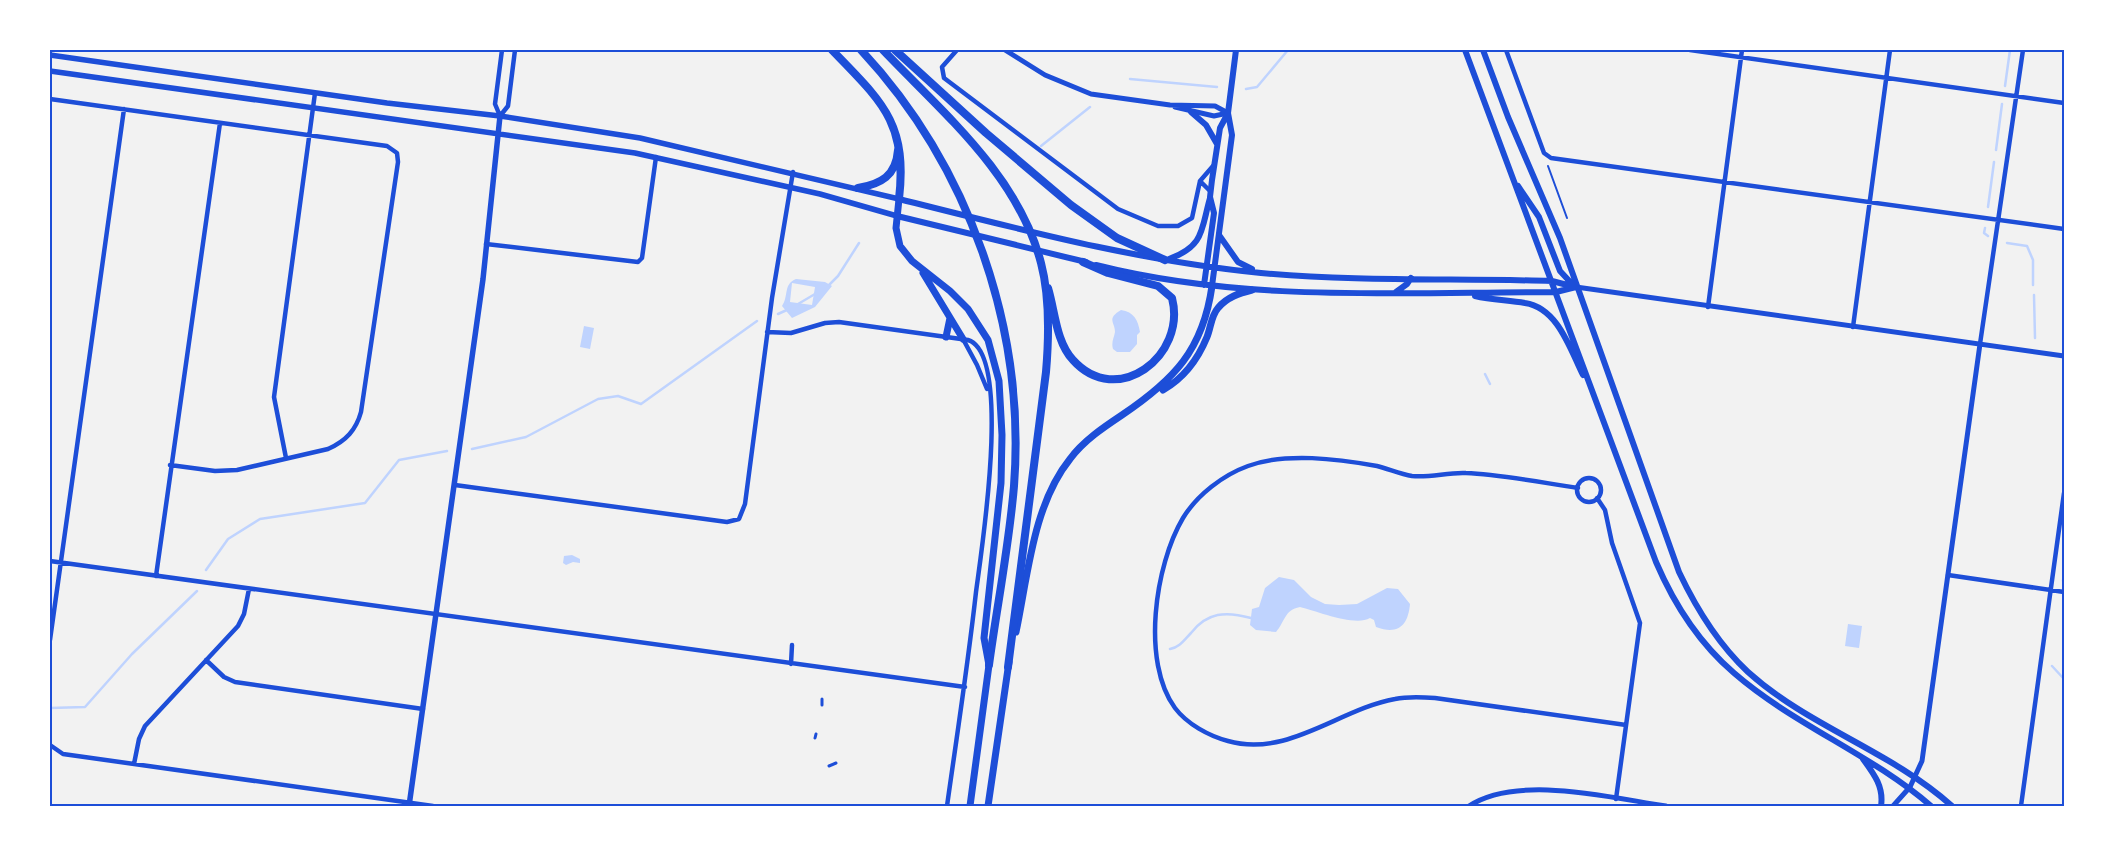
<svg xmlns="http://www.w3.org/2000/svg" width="2114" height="856" viewBox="0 0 2114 856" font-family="'PT Serif',serif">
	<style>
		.water { fill: #bfd3fe; fill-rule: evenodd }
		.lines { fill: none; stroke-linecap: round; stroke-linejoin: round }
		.stream { stroke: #bfd3fe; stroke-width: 2.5 }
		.service { stroke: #1d4ed8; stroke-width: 2 }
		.pedestrian { stroke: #1d4ed8; stroke-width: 3 }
		.minor { stroke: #1d4ed8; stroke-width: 4.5 }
		.tertiary { stroke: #1d4ed8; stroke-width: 5 }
		.secondary { stroke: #1d4ed8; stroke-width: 5.5 }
		.primary { stroke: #1d4ed8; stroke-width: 6 }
		.trunk { stroke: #1d4ed8; stroke-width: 7 }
		.motorway { stroke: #1d4ed8; stroke-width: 8 }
		.neatline { fill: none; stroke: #1d4ed8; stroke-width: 2 }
	</style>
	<rect width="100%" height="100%" fill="#f2f2f2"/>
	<path class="water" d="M796,279L825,282L832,286L815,307L792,318L782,306C789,296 783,284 796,279ZM792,283L815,287L812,305L790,302Z
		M1121,310C1134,312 1138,320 1140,332L1137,335V344L1130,352H1117L1113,349C1111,342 1114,338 1115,332C1115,322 1106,319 1121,310Z
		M584,326L594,328L590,349L580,347Z
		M572,555L580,559V563L573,562L566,565L563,563L564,556Z
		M1279,577L1294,580L1311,597L1325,604L1339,605L1357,604L1387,588L1398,589L1410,604C1408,626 1398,635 1376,627L1374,620L1370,618C1355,627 1317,611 1300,607C1284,610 1285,622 1276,632L1256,630L1250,625L1252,609L1259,607L1265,588Z
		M1848,624L1862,626L1859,648L1845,646Z"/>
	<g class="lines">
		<path class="stream" d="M1130,79L1217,87
			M2005,86L2010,50
			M1246,89L1257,87L1288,50
			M1041,146L1090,107
			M1996,150L2002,104
			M1988,207L1994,162
			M1985,228L1984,233L1988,236
			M2007,243L2027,246L2033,260V285
			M828,286L838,276L859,243
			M2034,295L2035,338
			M798,304L815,294
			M778,314L789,309
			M1485,374L1490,384
			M472,449L526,437L598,399L618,396L641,404L757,321
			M206,570L228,539L260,519L365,503L399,460L447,451
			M2063,581L2064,573
			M1170,649C1180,647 1184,640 1191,633C1207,612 1226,611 1251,618
			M2052,666L2064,679
			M50,708L85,707L132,654L197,591"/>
		<path class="service" d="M1548,166L1567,218"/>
		<path class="pedestrian" d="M822,705V699
			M815,738L816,734
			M829,766L836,763"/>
		<path class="minor" d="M502,50L495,104L500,116L508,106L515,50
			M957,50L942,67L944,78L1118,209L1158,226H1178L1192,218L1200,181L1213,166
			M1506,50L1544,153L1551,158L2064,229
			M1690,50L2064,103
			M50,99L387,146L397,153L398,162L361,412C356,430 346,441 328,449L237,470L215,471L170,465
			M1200,181L1210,191
			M486,244L638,262L642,258L656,157
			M1708,307L1742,50
			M1853,327L1890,50
			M767,332L791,333L825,323L839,322L968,340C1013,354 981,553 976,592C968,664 957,735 947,806
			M963,339L977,365L987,389
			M1980,344L2023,50
			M286,458L274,397L315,93
			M1577 490a12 12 0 1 1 24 0a12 12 0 1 1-24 0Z
			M455,485L727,522L739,519L745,504L772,298L793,172
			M1578,488C1544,483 1499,474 1466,473C1448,472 1430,478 1412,476C1400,474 1389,469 1377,466C1338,459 1286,452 1248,466C1223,475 1197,495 1183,518C1155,565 1141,662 1175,708C1187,724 1209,736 1228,741C1288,758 1339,709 1395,699C1409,696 1422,697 1435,698L1626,725
			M1597,498L1605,510L1612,543L1640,623L1616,799
			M50,561L965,687
			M1948,575L2064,592
			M156,576L220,123
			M50,640L124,109
			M206,660L224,677L235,682L423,709
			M791,664L792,645
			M50,745L63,754L433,806
			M134,764L139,739L145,726L238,626L244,614L249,589
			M2021,806L2064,493"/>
		<path class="tertiary" d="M1005,50L1045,75L1091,94L1170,105L1215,106L1228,113
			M1175,107L1214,116L1228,113
			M1576,287L2064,356
			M1469,806C1518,774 1611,798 1666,806
			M1893,806L1910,787L1922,761L1980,344"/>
		<path class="secondary" d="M50,55L387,103L500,116L640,138L899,199
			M50,71L635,153L820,194L897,216
			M409,806L483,279L500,116"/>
		<path class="primary" d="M1465,50L1656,562C1674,604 1699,643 1734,673C1794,725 1871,754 1931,806
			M1483,50L1508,117L1560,238L1679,572C1697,610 1718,644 1748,672C1809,727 1891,751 1952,806
			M1191,112L1206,125L1217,144
			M1518,186L1539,217L1560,271L1573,285
			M899,199C1019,229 1138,261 1261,273C1358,282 1455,278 1552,281L1575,287
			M897,216L1086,262
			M1219,235L1238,262L1252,269
			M1169,259C1205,246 1201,229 1210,198
			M1096,265C1246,303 1402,292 1556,292L1576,287
			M1204,285L1214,213L1210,197L1212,180L1220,128L1228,113L1236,50
			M1212,286L1232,135L1228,113
			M1396,292L1407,284L1411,278
			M1475,296C1492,300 1508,300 1525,303C1558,308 1570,349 1583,375
			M1863,759C1874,774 1884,787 1881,806"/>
		<path class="trunk" d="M899,199L896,228L900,246L912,261L950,291L968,309L988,340L999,381L1002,435L1001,483L984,638L989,665L970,806
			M923,273L963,339
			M946,337L950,318
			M1163,390C1184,378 1198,359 1207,337C1211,327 1211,316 1218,308C1227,297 1240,293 1252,290
			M1016,632C1028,575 1033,505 1070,459C1083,441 1104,427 1122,415C1174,380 1203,350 1212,286
			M988,806L1009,662"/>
		<path class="motorway" d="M832,50C881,101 908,122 899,199
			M861,50C969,166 1026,328 1014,486C1009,546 997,606 989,665
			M883,50C944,114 1018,175 1041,263C1050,297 1049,337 1046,372L1008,667
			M895,50L986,133L1071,205L1117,238L1165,260
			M858,188C881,184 896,176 898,150
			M1048,288C1055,311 1056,342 1073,360C1117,409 1187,356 1172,298L1158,286L1108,273L1083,262"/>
	</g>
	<rect width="2114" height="856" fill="none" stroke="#ffffff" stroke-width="102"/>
	<rect x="51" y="51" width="2012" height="754" class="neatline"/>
</svg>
